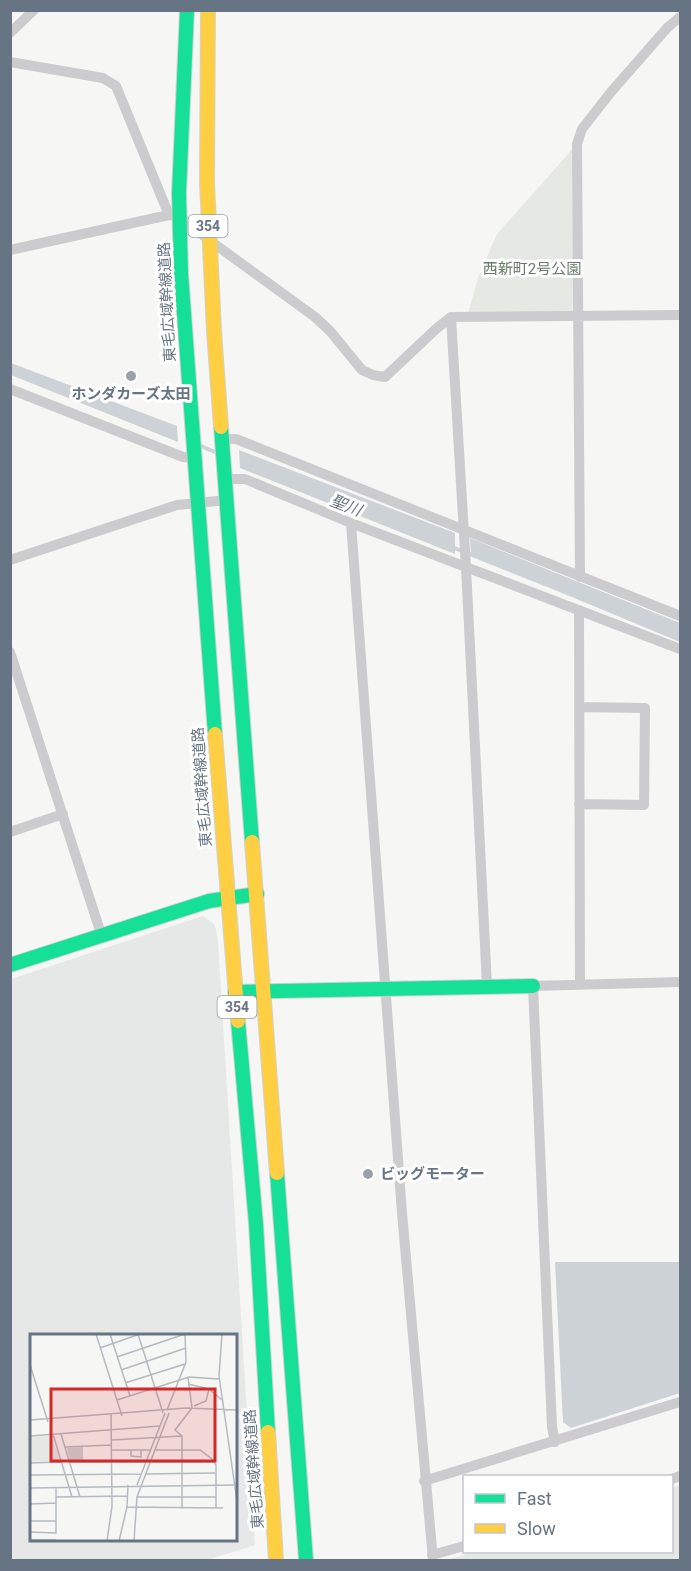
<svg xmlns="http://www.w3.org/2000/svg" width="691" height="1571" viewBox="0 0 691 1571" font-family="Roboto,'Noto Sans JP',sans-serif">
	<style>
		.built { fill: #e6e7e7; fill-rule: evenodd }
		.green { fill: #e5e8e3 }
		.water { fill: #ccd2d6 }
		.lines { fill: none; stroke-linecap: round; stroke-linejoin: round }
		.stream { stroke: #ccd2d6; stroke-width: 4 }
		.fast-casing { stroke: #d2d2d3; stroke-width: 16 }
		.slow-casing { stroke: #d2d2d3; stroke-width: 16 }
		.street { stroke: #ccccce; stroke-width: 10 }
		.fast { stroke: #16e098; stroke-width: 14 }
		.slow { stroke: #ffcf43; stroke-width: 14 }
		.poi-dot { fill: #99a2ab; stroke: #fff; stroke-width: 2 }
		.labels { text-anchor: middle; stroke-width: 6; stroke-linejoin: round; paint-order: stroke }
		.shield { fill: #fff; stroke: #959ea8; stroke-width: 1.5 }
		.shield-label { font-size: 14px; font-weight: bold; fill: #677483 }
		.park-label { font-size: 15px; fill: #687b66; stroke: #fff }
		.street-label { font-size: 15px; fill: #677483; stroke: #fff }
		.poi-label { font-size: 15px; font-weight: bold; fill: #677483; stroke: #fff }
		.water-label { font-size: 16px; font-style: italic; fill: #63747f; stroke: #fff }
		.inset-road { fill: none; stroke: #b4bac0; stroke-width: 1.5 }
		.view { fill: #d62828; fill-opacity: 0.15; stroke: #d62828; stroke-width: 3 }
		.inset-edge { fill: none; stroke: #677483; stroke-width: 3 }
	</style>
	<rect width="100%" height="100%" fill="#f6f6f5"/>
	<path class="built" d="M203,916L215,925L218,941L255,1545L207,1560H11V979ZM32,1336H236V1540H32Z"/>
	<path class="green" d="M577,144L580,316L467,317L478,278L497,234Z
		M680,1485V1560H447L474,1552H672V1488Z"/>
	<path class="water" d="M11,363L177,426L178,442L11,375Z
		M239,450L455,533V554L240,468Z
		M470,538L680,623V642L471,555Z
		M555,1262H680V1393L571,1428L563,1422Z"/>
	<g class="lines">
		<path class="stream" d="M199,445L217,453
			M452,547L545,584"/>
		<g class="fast-casing">
			<path id="fast" d="M187,10L179,193L181,273L215,734
				M221,427L252,842
				M10,965L209,901L257,894
				M235,992L533,986
				M238,1021L256,1224L268,1432
				M277,1173L306,1560"/>
		</g>
		<g class="slow-casing">
			<path id="slow" d="M208,10L207,182L214,331L221,427
				M215,734L238,1021
				M252,842L277,1173
				M268,1432L276,1560"/>
		</g>
		<path class="street" d="M10,33L34,10
			M10,62L103,78L116,86L169,215
			M10,250L169,215L179,216L209,240L315,317L330,331L362,370L373,375L385,377L436,329L451,317L680,315
			M451,317L466,567L487,986
			M10,389L183,457L194,458
			M223,439H236L680,616
			M225,479H245L351,523L680,649
			M351,523L402,1213L433,1560
			M10,560L177,505L227,500
			M580,577L577,144L582,129L611,92L667,28L680,17
			M579,610L580,984
			M10,652L102,937
			M579,707L645,708L644,805L579,804
			M10,832L63,814
			M555,1442L552,1427L533,986L680,982
			M672,1479L680,1476
			M424,1481L680,1402
			M432,1555L464,1546"/>
		<use href="#fast" class="fast"/>
		<use href="#slow" class="slow"/>
	</g>
	<g class="poi-dot">
		<circle cx="131" cy="376" r="6"/>
		<circle cx="368" cy="1174" r="6"/>
	</g>
	<g class="labels">
		<g class="shield">
			<rect x="188.5" y="215" width="39" height="22" rx="4.5"/>
			<rect x="217.5" y="996" width="39" height="22" rx="4.5"/>
		</g>
		<g class="shield-label">
			<text x="208" y="231">354</text>
			<text x="237" y="1012">354</text>
		</g>
		<g class="park-label">
			<text x="532" y="274">西新町2号公園</text>
		</g>
		<g class="street-label">
			<text transform="translate(167 302) rotate(-93)" y="5">東毛広域幹線道路</text>
			<text transform="translate(202 787) rotate(-94)" y="5">東毛広域幹線道路</text>
			<text transform="translate(254 1469) rotate(-94)" y="5">東毛広域幹線道路</text>
		</g>
		<g class="poi-label">
			<text x="131" y="399">ホンダカーズ太田</text>
			<text x="380" y="1179" text-anchor="start">ビッグモーター</text>
		</g>
		<g class="water-label">
			<text transform="translate(346 505) rotate(21)" y="6">聖川</text>
		</g>
	</g>
	<g transform="translate(30 1334)">
		<rect width="207" height="207" fill="#f6f6f5"/>
		<path d="M22,102L30,127L0,128V103Z" fill="#e5e8e3"/>
		<path d="M53,113V127H40L37,114Z" fill="#ccd2d6"/>
		<path class="inset-road" d="M66,0L92,82M80,0L100,62M108,0L133,79M192,0L189,42L207,167M70,14L110,0M87,23L155,0M0,31L18,88M91,36L156,14M95,49L155,30M158,50L179,55L192,66M87,66L159,43L189,45M164,72L176,67L179,55M137,76L156,28L155,0M0,86L156,74L207,76M23,100L42,163M31,100L50,163M0,102L130,92M82,106L152,102M35,113L82,111M82,116H121M101,116V122L111,123V116M125,116H170L182,125L186,131V174M39,128H184M0,129L31,128M115,140L185,139M0,141L112,140M107,151L135,79M0,154L206,151M26,163L98,162M107,163H186M0,170L26,169M97,173L193,174M152,175V102L145,96L162,74L158,43M0,187H26M0,198L26,199V153M0,206H26M77,207L82,172L81,80M89,207L97,173L98,151M104,207L107,163L139,79"/>
		<path class="view" d="M21,55H185V127H21Z"/>
		<rect width="207" height="207" class="inset-edge"/>
	</g>
	<rect width="691" height="1571" fill="none" stroke="#677483" stroke-width="24"/>
	<rect x="463" y="1475" width="210" height="78" fill="#ffffff" stroke="#c2c7cd" stroke-width="1.5"/>
	<rect x="475" y="1494" width="30" height="9" fill="#16e098" stroke="#c2c7cd" stroke-width="1.5"/>
	<text x="517" y="1505" font-size="18" fill="#677483">Fast</text>
	<rect x="475" y="1524" width="30" height="9" fill="#ffcf43" stroke="#c2c7cd" stroke-width="1.5"/>
	<text x="517" y="1535" font-size="18" fill="#677483">Slow</text>
</svg>
